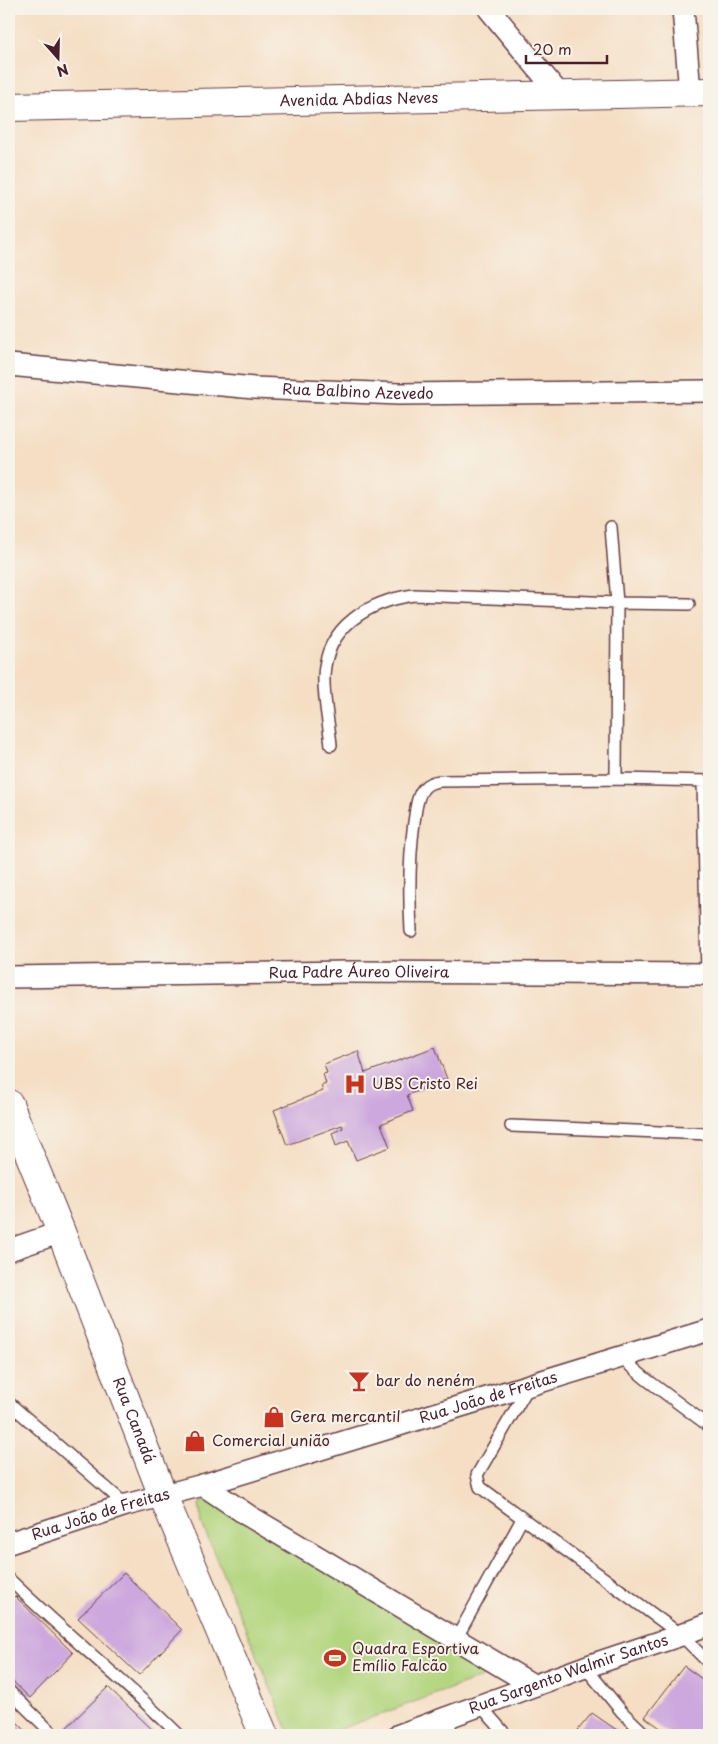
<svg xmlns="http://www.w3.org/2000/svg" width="718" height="1744" viewBox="0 0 718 1744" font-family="'Playpen Sans',sans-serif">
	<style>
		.green { fill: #b2d57e; stroke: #7e7a54 }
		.building { fill: #cda8de }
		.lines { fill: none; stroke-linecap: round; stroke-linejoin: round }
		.lane-casing { stroke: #643c42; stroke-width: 14 }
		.street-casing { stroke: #643c42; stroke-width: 24 }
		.secondary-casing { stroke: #643c42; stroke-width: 30 }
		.lane { stroke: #fff; stroke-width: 11 }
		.street { stroke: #fff; stroke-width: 21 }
		.secondary { stroke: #fff; stroke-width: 28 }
		.labels { text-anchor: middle; stroke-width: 4; stroke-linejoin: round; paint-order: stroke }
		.street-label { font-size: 15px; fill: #4a1f2b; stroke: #f7f3e8 }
		.poi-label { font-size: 15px; fill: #4a1f2b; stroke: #f7f3e8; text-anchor: start }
	</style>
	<rect width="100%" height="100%" fill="#f7f3e8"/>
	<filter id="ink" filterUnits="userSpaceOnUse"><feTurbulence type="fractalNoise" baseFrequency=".02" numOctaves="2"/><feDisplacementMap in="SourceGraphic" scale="10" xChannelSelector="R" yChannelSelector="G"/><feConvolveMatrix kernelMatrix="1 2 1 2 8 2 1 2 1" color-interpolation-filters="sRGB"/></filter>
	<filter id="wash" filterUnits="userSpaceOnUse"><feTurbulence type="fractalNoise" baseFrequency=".0096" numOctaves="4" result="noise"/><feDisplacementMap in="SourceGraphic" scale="20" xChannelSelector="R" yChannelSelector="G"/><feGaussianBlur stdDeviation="1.12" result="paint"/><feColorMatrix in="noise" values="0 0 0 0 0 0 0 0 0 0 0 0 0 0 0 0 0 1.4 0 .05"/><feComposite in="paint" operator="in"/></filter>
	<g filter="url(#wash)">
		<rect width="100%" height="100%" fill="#f5dec4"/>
		<path class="green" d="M209,1498L493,1673L324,1735H290L202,1524L199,1504Z"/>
		<g id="blocks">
			<path class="building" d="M435,1047L447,1079L407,1095L413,1111L381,1124L390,1147L356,1160L348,1141L336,1146L332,1133L343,1128L342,1125L287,1145L274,1110L323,1091L321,1086L326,1084L323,1074L327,1073L324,1064L358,1051L365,1073Z
				M124,1573L182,1630L139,1675L78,1618Z
				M15,1596L73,1653L30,1698L9,1678V1602Z
				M684,1666L709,1684V1735H670L645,1717Z
				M108,1687L158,1735H66L62,1732Z
				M592,1713L624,1735H574Z
				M9,1714L30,1735H9Z"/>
		</g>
	</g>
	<g filter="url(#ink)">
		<use href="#blocks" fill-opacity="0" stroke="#643c42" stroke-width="1"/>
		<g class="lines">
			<g class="lane-casing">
				<path id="lane" d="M611,527L617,603L616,779
					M331,745C329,723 323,698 324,676C326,626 370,601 414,595L617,603L689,604
					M703,781L707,974
					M411,931C409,894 409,859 414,822C416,811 416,798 423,789C428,783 433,782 440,781L616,779L709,781
					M511,1126L709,1134
					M621,1358L646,1379L709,1426
					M529,1386L477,1475L480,1487L681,1635L709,1663
					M9,1403L126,1505
					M9,1579C64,1633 124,1680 179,1735
					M456,1639L522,1519
					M585,1667L622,1712L646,1735
					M9,1691L54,1735
					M480,1705L506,1735
					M446,1735L454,1716"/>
			</g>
			<g class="street-casing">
				<g id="street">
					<path d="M489,9L559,94"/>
					<path d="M683,9L690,92"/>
					<path id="s1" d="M9,365L254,388L399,394L709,391"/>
					<path id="s2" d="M9,977L349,972L709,974"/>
					<path d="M9,1250L61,1232"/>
					<path d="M203,1485L249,1516L533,1685"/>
					<path id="s3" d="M9,1543L126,1505L203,1485L709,1330"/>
					<path id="s4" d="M399,1735L585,1667L681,1635L709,1624"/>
				</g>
			</g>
			<g class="secondary-casing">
				<g id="secondary">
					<path id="s5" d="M9,107L709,92"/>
					<path id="s6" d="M9,1104L61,1232L163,1496L264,1735"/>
				</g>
			</g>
			<use href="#lane" class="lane"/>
			<use href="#street" class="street"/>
			<use href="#secondary" class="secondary"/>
		</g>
	</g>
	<defs>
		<g id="hospital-bare" transform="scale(1.725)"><path d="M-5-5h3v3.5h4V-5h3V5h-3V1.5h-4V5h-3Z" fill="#c8321e" stroke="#f7f3e8" stroke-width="2.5" paint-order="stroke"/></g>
		<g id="bar-bare" transform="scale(1.725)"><path d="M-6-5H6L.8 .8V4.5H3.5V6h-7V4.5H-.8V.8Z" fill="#c8321e" stroke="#f7f3e8" stroke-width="2.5" paint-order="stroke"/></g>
		<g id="shop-bare" transform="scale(1.725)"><path d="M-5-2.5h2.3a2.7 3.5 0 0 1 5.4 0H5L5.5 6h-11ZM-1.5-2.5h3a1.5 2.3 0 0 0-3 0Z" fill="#c8321e" stroke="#f7f3e8" stroke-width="2.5" paint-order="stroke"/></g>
		<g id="stadium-bare" transform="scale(1.725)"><path d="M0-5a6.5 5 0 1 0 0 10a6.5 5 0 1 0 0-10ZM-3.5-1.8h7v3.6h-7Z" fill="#c8321e" stroke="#f7f3e8" stroke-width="2.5" paint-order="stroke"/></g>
	</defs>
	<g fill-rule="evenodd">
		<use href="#hospital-bare" x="355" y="1084"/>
		<use href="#bar-bare" x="359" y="1381"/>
		<use href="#shop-bare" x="274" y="1417"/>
		<use href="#shop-bare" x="195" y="1441"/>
		<use href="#stadium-bare" x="335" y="1658"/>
	</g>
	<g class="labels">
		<g class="street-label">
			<text dy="5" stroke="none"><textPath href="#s5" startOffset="350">Avenida Abdias Neves</textPath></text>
			<text dy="5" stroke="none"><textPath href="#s1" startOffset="350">Rua Balbino Azevedo</textPath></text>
			<text dy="5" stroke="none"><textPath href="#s2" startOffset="350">Rua Padre Áureo Oliveira</textPath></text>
			<text dy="5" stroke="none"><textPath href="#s3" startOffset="501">Rua João de Freitas</textPath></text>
			<text dy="5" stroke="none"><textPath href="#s6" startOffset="340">Rua Canadá</textPath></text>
			<text dy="5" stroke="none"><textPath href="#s3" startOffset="96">Rua João de Freitas</textPath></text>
			<text dy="5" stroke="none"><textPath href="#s4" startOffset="180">Rua Sargento Walmir Santos</textPath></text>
		</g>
		<g class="poi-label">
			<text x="372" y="1089">UBS Cristo Rei</text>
			<text x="376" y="1386">bar do neném</text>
			<text x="290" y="1422">Gera mercantil</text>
			<text x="212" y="1446">Comercial união</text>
			<text x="352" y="1654">Quadra Esportiva<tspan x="352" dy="17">Emílio Falcão</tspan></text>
		</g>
	</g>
	<rect width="718" height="1744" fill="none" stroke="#f7f3e8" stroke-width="30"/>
	<g transform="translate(58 58) rotate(160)" stroke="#f7f3e8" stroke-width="4" paint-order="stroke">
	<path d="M0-4L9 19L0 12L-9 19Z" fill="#4a1f2b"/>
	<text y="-8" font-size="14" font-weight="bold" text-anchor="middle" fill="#4a1f2b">N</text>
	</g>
	<path d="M526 55v8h81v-8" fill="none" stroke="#4a1f2b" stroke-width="2.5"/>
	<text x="533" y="55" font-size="15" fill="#4a1f2b" stroke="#f7f3e8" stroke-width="4" paint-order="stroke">20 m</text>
</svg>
